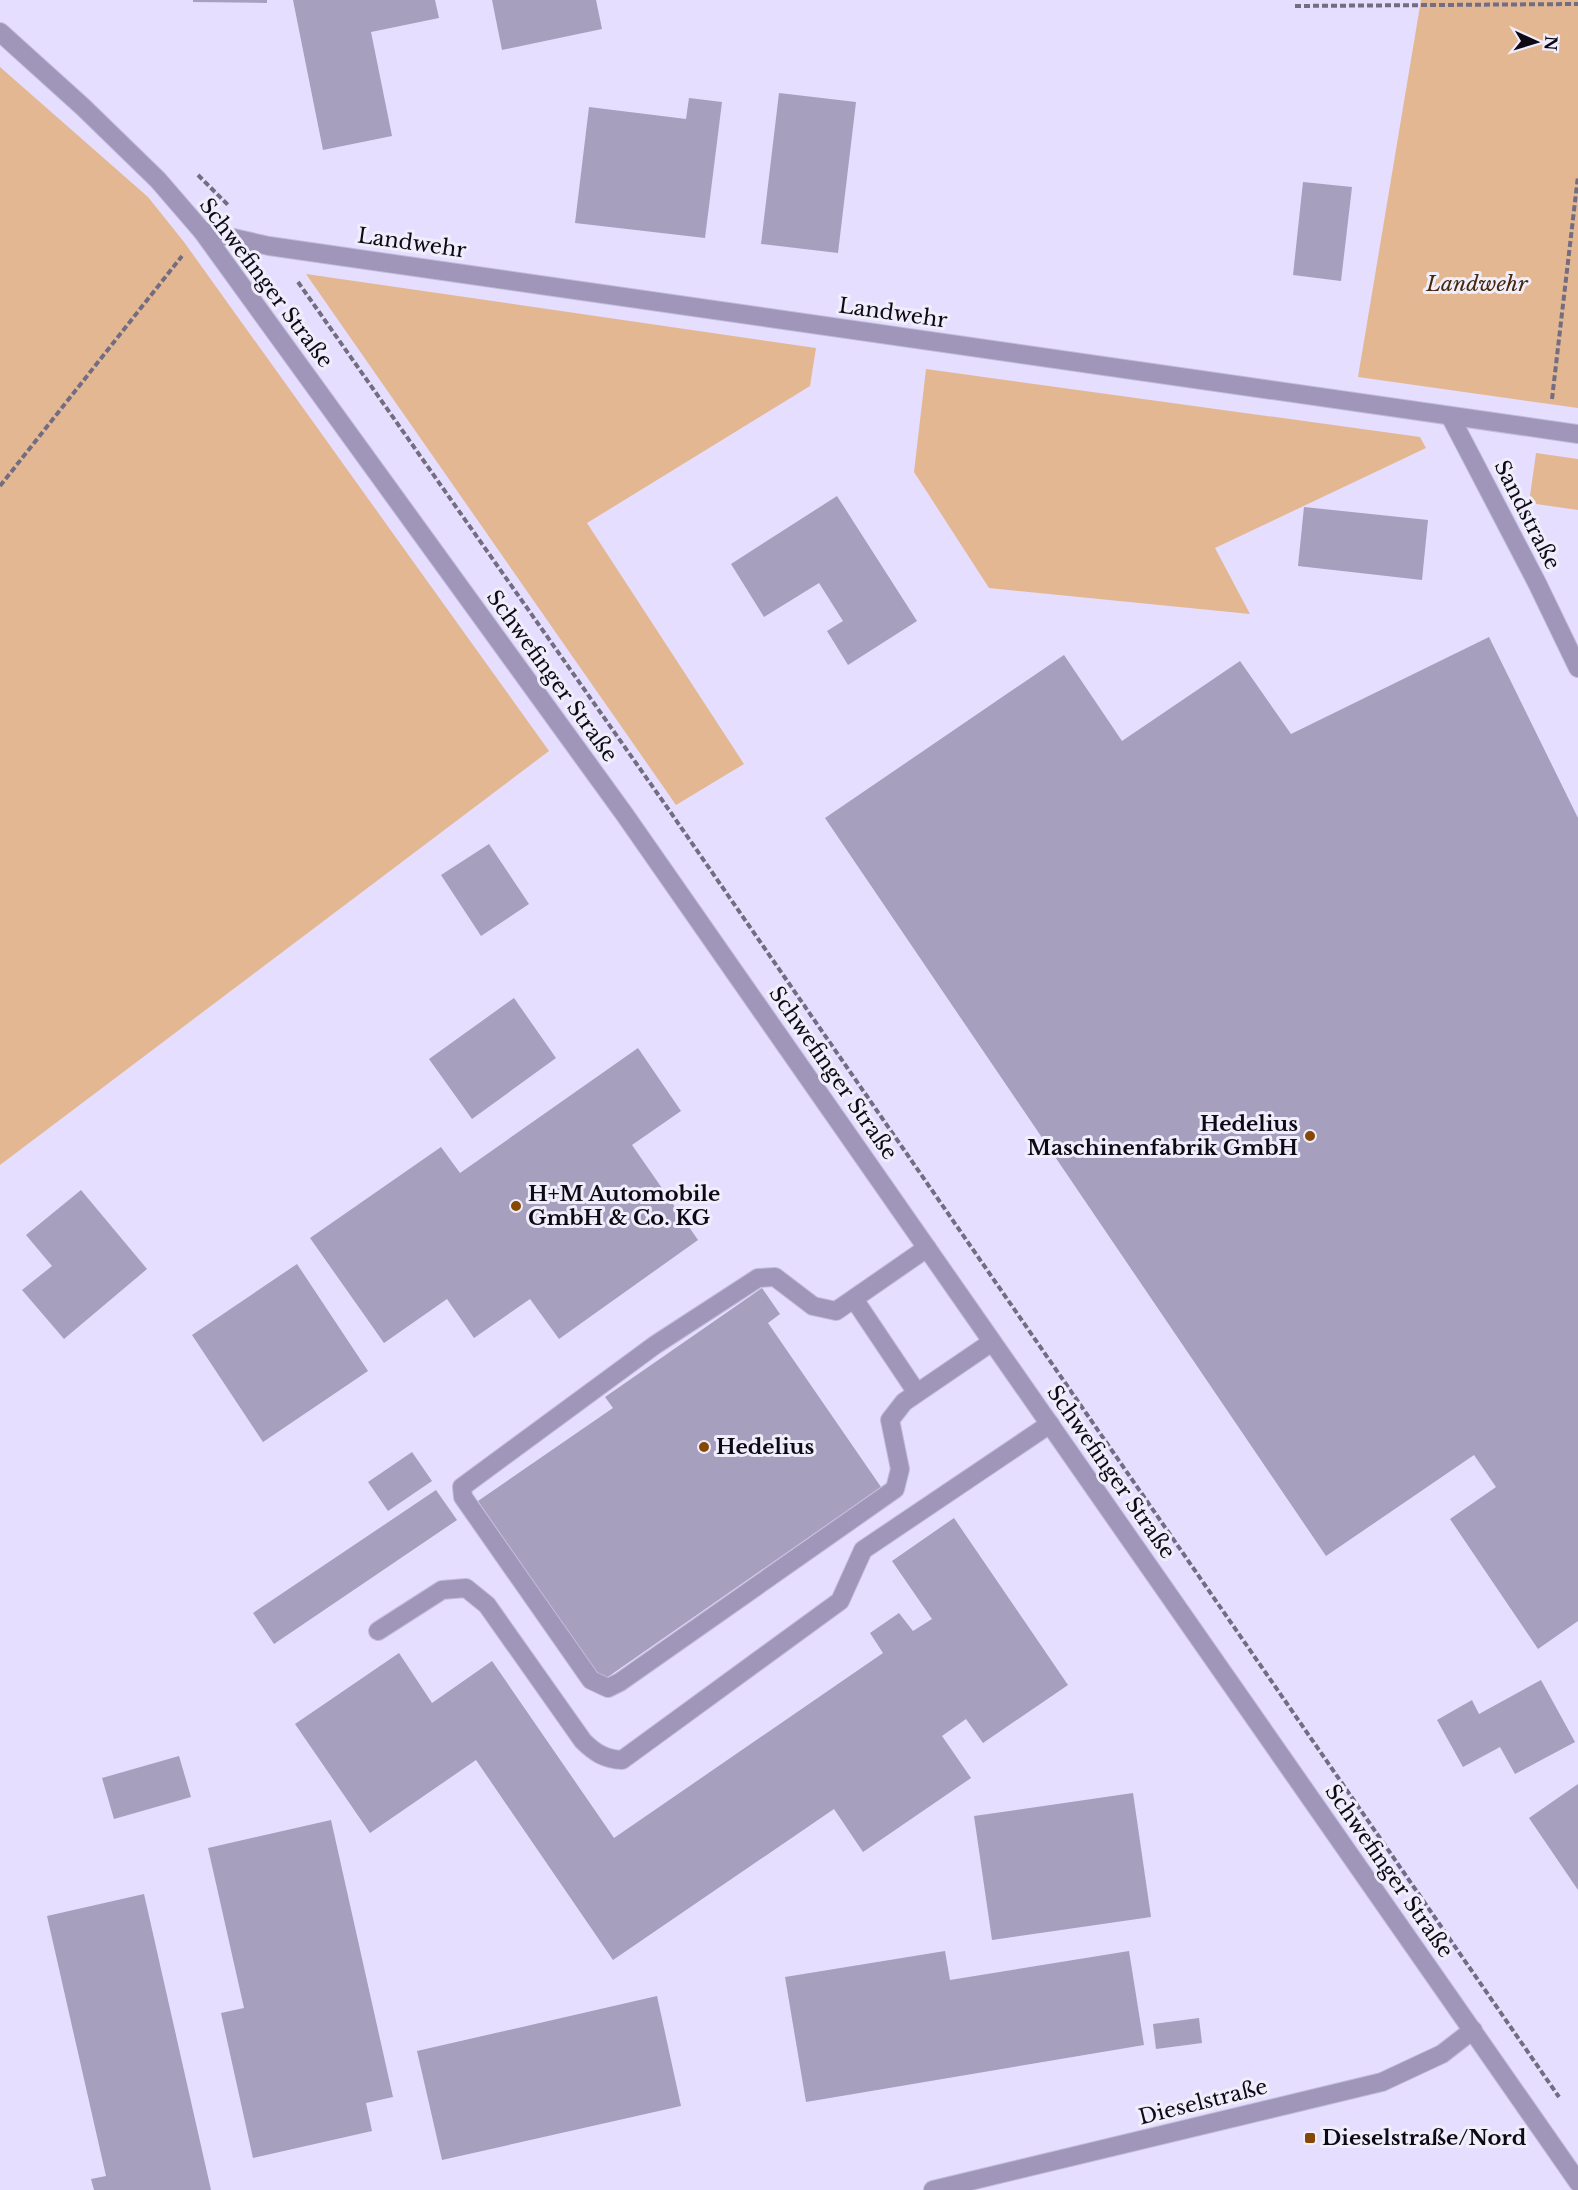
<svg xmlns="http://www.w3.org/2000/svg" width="1578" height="2190" viewBox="0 0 1578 2190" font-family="'Libre Baskerville',serif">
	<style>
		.green { fill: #e4b793 }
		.building { fill: #a69fbd }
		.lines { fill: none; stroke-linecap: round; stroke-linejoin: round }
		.service-casing { stroke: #c2bcd9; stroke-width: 20 }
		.minor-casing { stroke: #c2bcd9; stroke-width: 20 }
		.tertiary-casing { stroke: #c2bcd9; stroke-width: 20 }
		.path { stroke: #726d81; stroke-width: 4; stroke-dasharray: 6 3; stroke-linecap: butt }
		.service { stroke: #9f96ba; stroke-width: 18 }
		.minor { stroke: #9f96ba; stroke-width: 18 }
		.tertiary { stroke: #9f96ba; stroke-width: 18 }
		.poi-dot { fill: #854905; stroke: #f1eefc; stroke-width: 2 }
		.labels { text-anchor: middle; stroke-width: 6; stroke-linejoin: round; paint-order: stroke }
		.street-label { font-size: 21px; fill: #0d0a15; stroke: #f1eefc }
		.park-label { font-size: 21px; font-style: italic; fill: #43260b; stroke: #f1eefc }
		.poi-label { font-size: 21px; font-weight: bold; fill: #0d0a15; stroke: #f1eefc; text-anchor: start }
	</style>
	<rect width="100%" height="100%" fill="#e5defe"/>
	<path class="green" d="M1421,0H1578V408L1358,377Z
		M0,67L148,197L184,242L549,751L0,1165Z
		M306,274L816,348L810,386L587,523L744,764L676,805Z
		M926,369L1420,437L1426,448L1215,548L1250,614L989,588L914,472Z
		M1536,453L1578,459V510L1529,503Z"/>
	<path class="building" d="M193,0H267V3L193,2Z
		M293,0H435L439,18L371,32L392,136L323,150Z
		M492,0H596L602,29L502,50Z
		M779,93L856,102L838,253L761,244Z
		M689,98L722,102L705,238L575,223L589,107L686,119Z
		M1303,182L1352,187L1341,281L1293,275Z
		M837,496L917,621L848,665L827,631L843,621L819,583L764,617L731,564Z
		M1304,507L1428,520L1422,580L1298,566Z
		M1489,637L1578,818V1621L1538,1649L1450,1519L1496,1487L1474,1455L1326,1556L825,818L1064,655L1122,741L1240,661L1291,734Z
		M489,844L529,904L481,936L441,875Z
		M514,998L556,1058L472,1119L429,1059Z
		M638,1048L681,1111L632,1145L698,1240L559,1339L530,1299L474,1338L447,1299L384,1343L310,1238L441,1147L460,1173Z
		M81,1190L147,1269L64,1339L22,1290L52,1266L26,1235Z
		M297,1264L368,1371L263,1442L192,1335Z
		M762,1288L780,1314L768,1323L881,1487L602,1681L478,1501L613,1408L605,1397Z
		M412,1452L432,1481L388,1511L368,1482Z
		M436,1490L457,1520L274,1644L253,1613Z
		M954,1518L1068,1685L983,1743L966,1719L942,1736L971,1778L863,1852L834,1809L613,1960L476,1760L370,1833L295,1724L399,1653L432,1703L492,1661L614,1838L883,1653L870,1633L899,1613L913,1631L932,1619L892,1561Z
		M1541,1680L1575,1742L1515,1774L1500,1747L1463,1767L1437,1720L1472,1700L1479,1714Z
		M179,1756L191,1797L114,1819L102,1778Z
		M1578,1784V1890L1529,1818Z
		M1133,1793L1151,1917L992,1940L974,1816Z
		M331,1820L393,2097L366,2103L372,2131L253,2158L221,2013L244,2008L208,1848Z
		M144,1894L211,2190H94L91,2179L106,2176L47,1916Z
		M945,1951L950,1980L1129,1951L1144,2045L806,2102L785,1977Z
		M657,1996L681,2106L442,2160L417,2051Z
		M1199,2018L1202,2043L1156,2049L1153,2024Z"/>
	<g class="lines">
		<g class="service-casing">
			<path id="service" d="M927,1248L836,1311L813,1306L775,1277L758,1278L655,1345L462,1487L463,1497L591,1680L608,1688L620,1682L895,1489L900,1469L890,1420L904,1402L992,1342
				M854,1299L917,1393
				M378,1631L442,1590L466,1588L487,1605L583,1741C595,1753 605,1759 622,1760L840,1601L863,1550L1050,1424"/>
		</g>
		<g class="minor-casing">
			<path id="minor" d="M202,231L269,246L1578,434
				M1450,416L1537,583L1578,668"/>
		</g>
		<g class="tertiary-casing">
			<path id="tertiary" d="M0,32L83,107L158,180L202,231L625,815L1578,2182
				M933,2190L1382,2082L1442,2054L1473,2030"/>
		</g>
		<path class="path" d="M1295,6L1578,4
			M198,175L229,206
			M298,282L669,810L1559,2097
			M1552,399L1578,176
			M0,486L182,256"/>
		<use href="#service" class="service"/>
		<use href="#minor" class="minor"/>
		<use href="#tertiary" class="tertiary"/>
	</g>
	<g class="poi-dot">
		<circle cx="1310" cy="1136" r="6"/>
		<circle cx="516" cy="1206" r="6"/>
		<circle cx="704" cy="1447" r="6"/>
		<rect x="1304" y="2132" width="12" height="12" rx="3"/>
	</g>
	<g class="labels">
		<g class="street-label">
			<text transform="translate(412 243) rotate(8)" y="7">Landwehr</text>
			<text transform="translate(266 283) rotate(53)" y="7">Schwefinger Straße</text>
			<text transform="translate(893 313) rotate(8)" y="7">Landwehr</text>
			<text transform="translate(1527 515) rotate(63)" y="7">Sandstraße</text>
			<text transform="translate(552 676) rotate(54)" y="7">Schwefinger Straße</text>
			<text transform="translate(833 1073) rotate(55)" y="7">Schwefinger Straße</text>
			<text transform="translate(1111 1472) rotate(55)" y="7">Schwefinger Straße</text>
			<text transform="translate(1389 1871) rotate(55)" y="7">Schwefinger Straße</text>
			<text transform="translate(1203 2102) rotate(-14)" y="7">Dieselstraße</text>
		</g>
		<g class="park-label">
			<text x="1477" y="291">Landwehr</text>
		</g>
		<g class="poi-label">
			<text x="1298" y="1131" text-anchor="end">Hedelius<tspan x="1298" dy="24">Maschinenfabrik GmbH</tspan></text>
			<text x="528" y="1201">H+M Automobile<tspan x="528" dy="24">GmbH &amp; Co. KG</tspan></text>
			<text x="716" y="1454">Hedelius</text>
			<text x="1322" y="2145">Dieselstraße/Nord</text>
		</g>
	</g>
	<g transform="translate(1536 42) rotate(94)" stroke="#f1eefc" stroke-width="4.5" paint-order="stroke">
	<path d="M0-4.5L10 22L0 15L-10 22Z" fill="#0d0a15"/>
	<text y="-9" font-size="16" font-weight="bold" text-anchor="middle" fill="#0d0a15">N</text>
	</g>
</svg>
